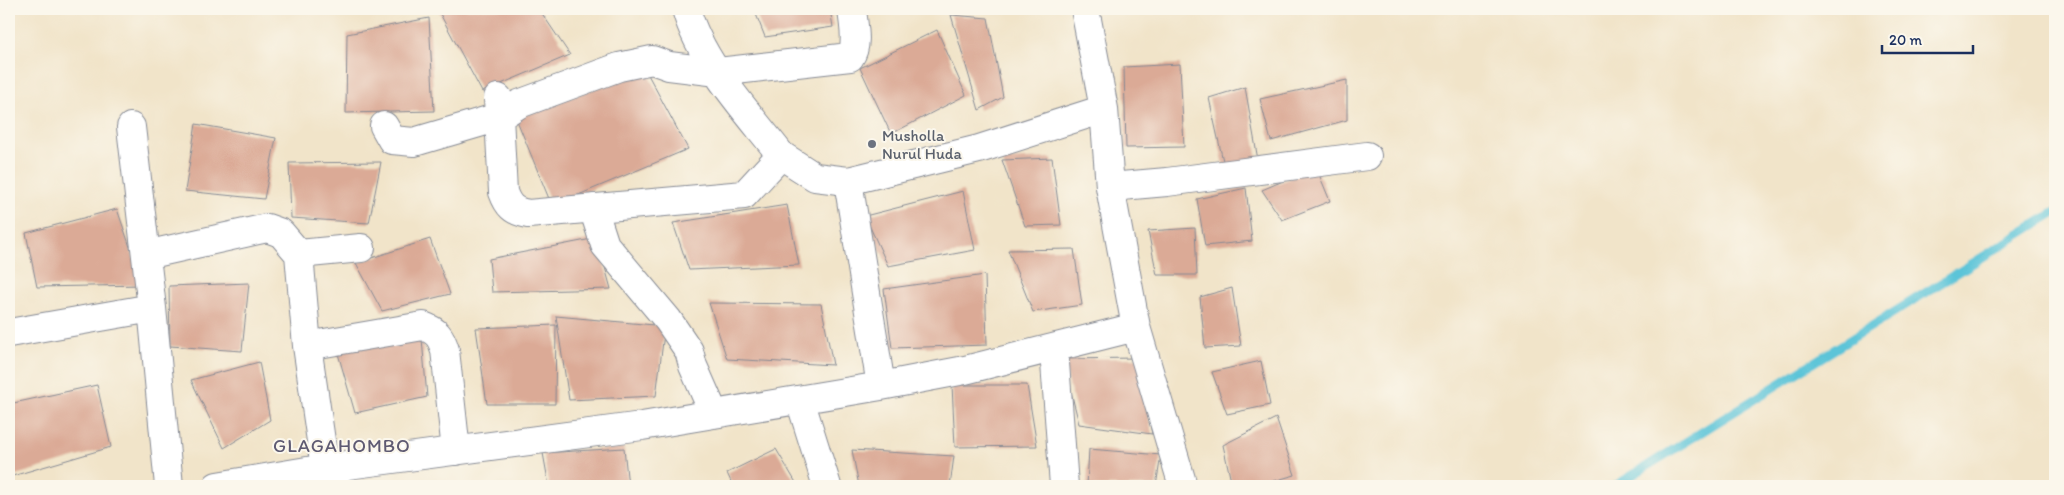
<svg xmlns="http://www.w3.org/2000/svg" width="2064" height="495" viewBox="0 0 2064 495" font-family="Itim,sans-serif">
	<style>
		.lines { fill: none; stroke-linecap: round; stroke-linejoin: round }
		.stream { stroke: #5cc4d8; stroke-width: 9 }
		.building { fill: #dbaa96 }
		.minor-casing { stroke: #868a94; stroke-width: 30 }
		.minor { stroke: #fff; stroke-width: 28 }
		.worship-dot { fill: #6b7280; stroke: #fbf7ec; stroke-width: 2 }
		.labels { text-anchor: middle; stroke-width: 4; stroke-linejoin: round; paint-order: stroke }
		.worship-label { font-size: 16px; fill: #5b616d; stroke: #fbf7ec; text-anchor: start }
		.quarter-label { font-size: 19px; letter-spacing: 1px; fill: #5e5a72; stroke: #fbf7ec }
	</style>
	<rect width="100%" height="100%" fill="#fbf7ec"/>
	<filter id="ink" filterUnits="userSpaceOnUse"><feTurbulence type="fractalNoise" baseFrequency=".02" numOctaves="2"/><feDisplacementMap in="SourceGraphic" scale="10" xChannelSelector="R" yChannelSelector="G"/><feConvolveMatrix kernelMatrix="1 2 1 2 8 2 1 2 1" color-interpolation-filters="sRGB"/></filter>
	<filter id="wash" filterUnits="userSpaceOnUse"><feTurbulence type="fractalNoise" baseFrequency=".0096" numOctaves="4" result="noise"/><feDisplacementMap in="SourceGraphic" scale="20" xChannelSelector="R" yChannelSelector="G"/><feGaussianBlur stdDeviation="1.12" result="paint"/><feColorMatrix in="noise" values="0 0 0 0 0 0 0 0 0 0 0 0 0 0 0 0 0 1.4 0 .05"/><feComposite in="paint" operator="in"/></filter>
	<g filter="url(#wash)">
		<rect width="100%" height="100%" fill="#f1e4c9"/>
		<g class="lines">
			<path class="stream" d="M1615,486L2055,212"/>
		</g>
		<g id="blocks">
			<path class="building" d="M443,9H539L570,55L482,92L439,12Z
				M754,9H830L833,27L765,37Z
				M951,15L988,18L1003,97L979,110Z
				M429,18L434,111L346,113L347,34Z
				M937,30L966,95L891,134L860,68Z
				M1180,64L1184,147L1126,148L1124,67Z
				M645,69L688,149L552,206L516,118Z
				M1347,80V120L1271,141L1260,99Z
				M1245,87L1258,160L1225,170L1209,98Z
				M196,124L276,138L264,199L185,191Z
				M1052,158L1061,225L1025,226L1002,160Z
				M381,162L369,223L291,218L289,163Z
				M1316,167L1330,201L1282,220L1262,190Z
				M1246,188L1252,241L1205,246L1197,199Z
				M963,191L975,250L888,266L865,216Z
				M787,205L799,265L689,270L673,223Z
				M117,209L143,285L37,287L26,233Z
				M1195,228L1197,275H1157L1148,231Z
				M597,238L611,289L492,292L489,259Z
				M430,239L450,294L382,311L356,263Z
				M1074,249L1082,305L1033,312L1008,250Z
				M985,275L987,345L892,348L884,289Z
				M249,283L242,351L170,346L169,286Z
				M1232,288L1241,346L1205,348L1200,297Z
				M709,303L821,304L833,365L727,359Z
				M556,316L665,326L656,396L569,400Z
				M556,325L555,404H487L476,328Z
				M422,339L427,397L355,413L337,350Z
				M1137,358L1152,434L1079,424L1063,359Z
				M1261,361L1270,405L1227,414L1212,372Z
				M259,362L270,420L224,448L191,380Z
				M97,385L111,447L9,477V404Z
				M952,385H1027L1037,446L955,447Z
				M1276,418L1295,475L1256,486H1232L1223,445Z
				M624,448L628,486H549L543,453Z
				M776,449L798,486H733L727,473Z
				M1089,449L1161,455L1156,486H1087Z
				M852,450L954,456L950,486H859Z"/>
		</g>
	</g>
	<g filter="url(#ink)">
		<use href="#blocks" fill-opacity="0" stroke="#868a94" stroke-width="1"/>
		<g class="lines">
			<g class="minor-casing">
				<path id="minor" d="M686,9C701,63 747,111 781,155
					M1085,9L1104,109L1110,187L1136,327L1183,486
					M498,98L503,192C508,206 513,211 528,214L744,195L781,155L815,177L848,181
					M384,126L392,140L414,142L499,117L519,104L619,67L652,60L669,66L718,72L850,57C859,45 853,23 852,9
					M131,127L152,308L169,486
					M1110,187L1167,182L1367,156
					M593,208L605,245L668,320L689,351L693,366L714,414
					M146,255L267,228L281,233L299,254
					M9,333L152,308
					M307,346L423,326C437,331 441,337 445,350L456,451
					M1054,349L1064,486
					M881,386L848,181L979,149L1104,109
					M800,400L827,486
					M217,486L325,468L642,426L881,386L965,370L1136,327
					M337,486L325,468L307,346L299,254L361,248"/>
			</g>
			<use href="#minor" class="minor"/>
		</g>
	</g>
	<circle class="worship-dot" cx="872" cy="144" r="5"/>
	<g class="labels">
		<g class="worship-label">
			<text x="882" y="141">Musholla<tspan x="882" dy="18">Nurul Huda</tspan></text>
		</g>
		<g class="quarter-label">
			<text x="342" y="452">GLAGAHOMBO</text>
		</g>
	</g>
	<rect width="2064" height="495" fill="none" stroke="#fbf7ec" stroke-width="30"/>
	<path d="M1882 45v8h91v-8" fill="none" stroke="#1b2f5e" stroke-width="2.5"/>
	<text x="1889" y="45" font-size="15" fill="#1b2f5e" stroke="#fbf7ec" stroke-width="4" paint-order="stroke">20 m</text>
</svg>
